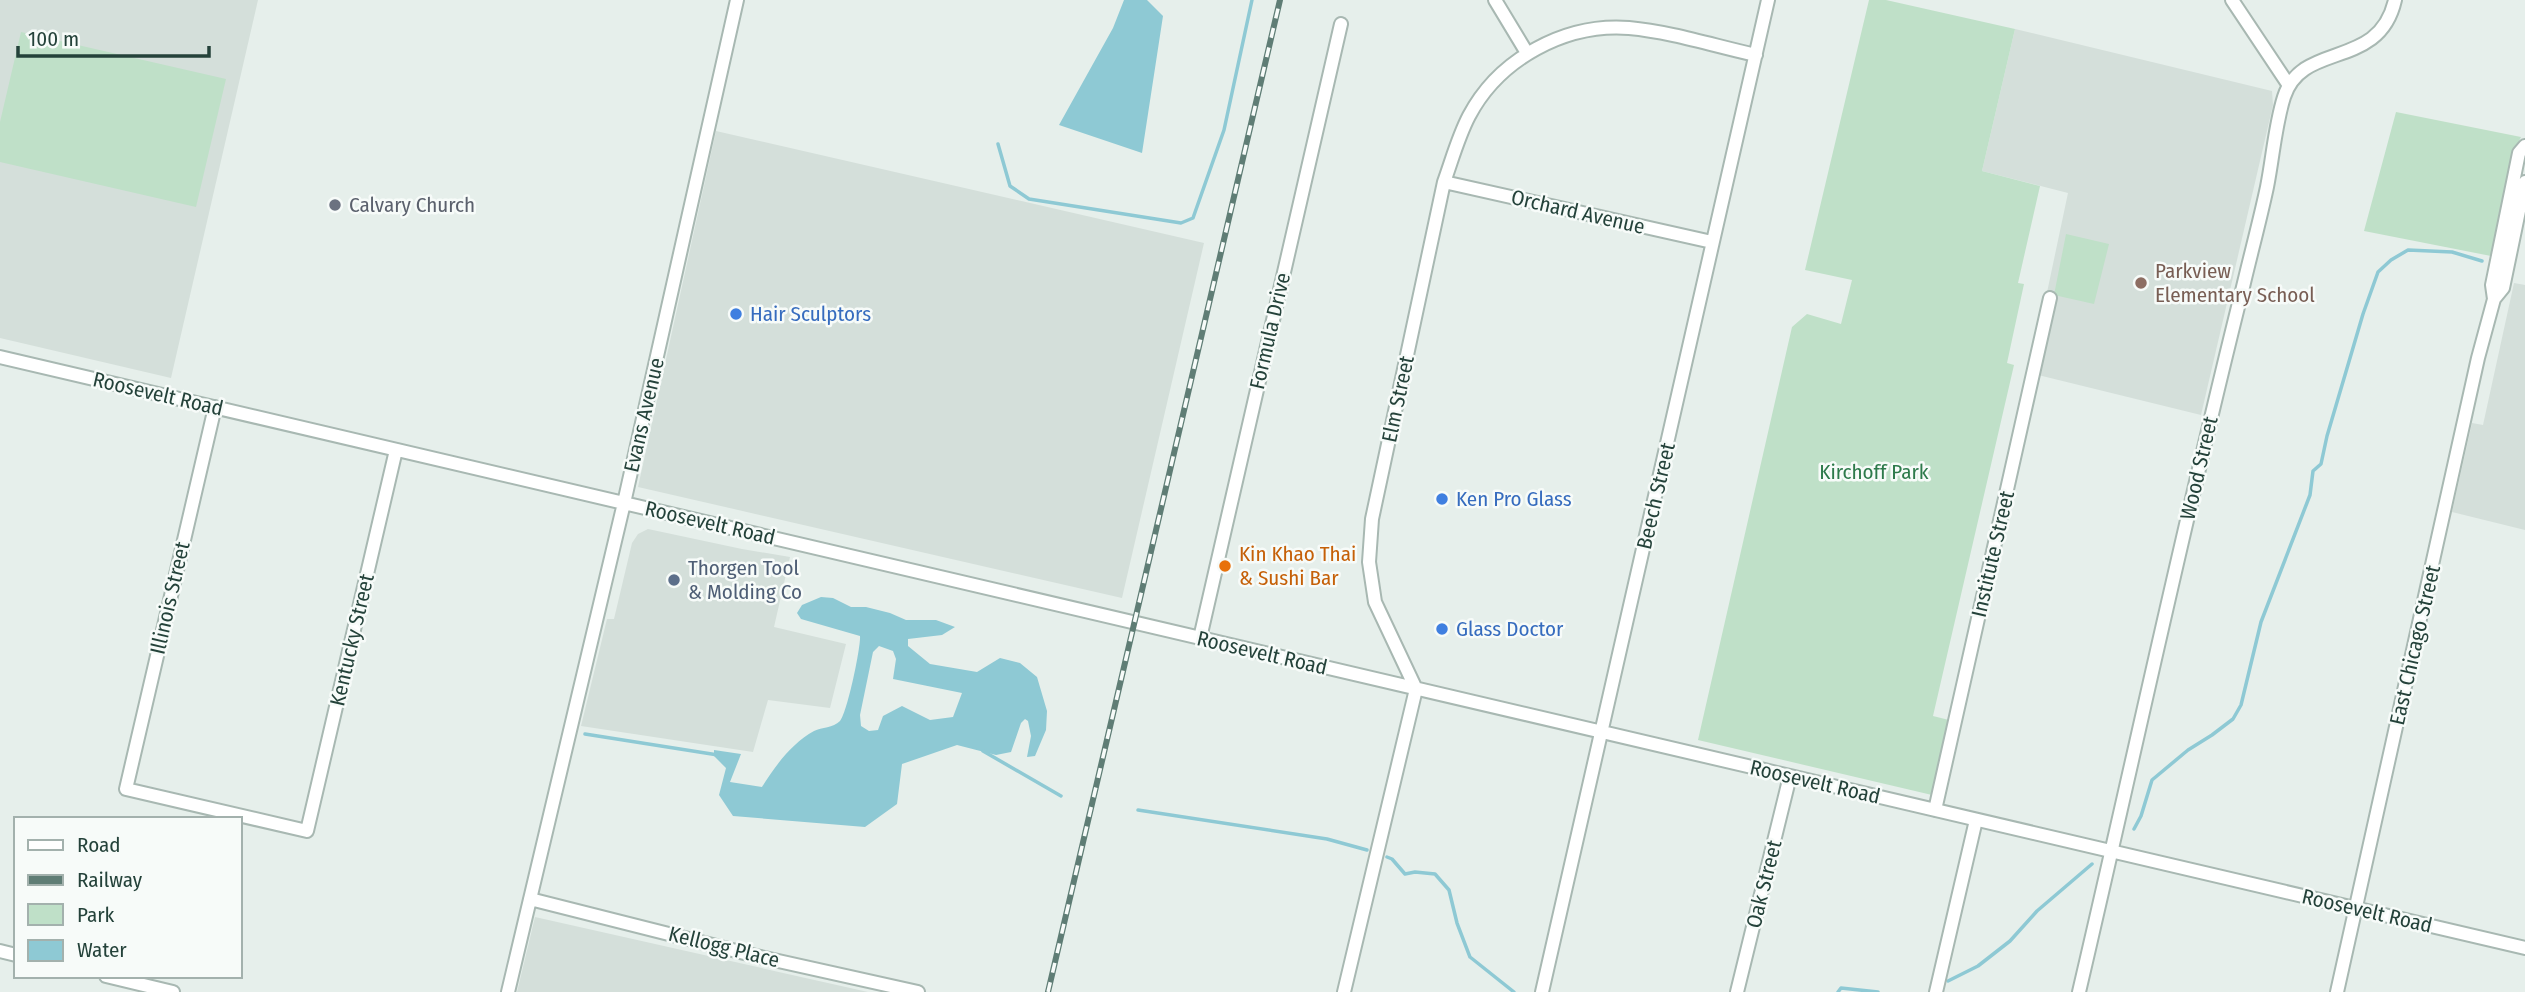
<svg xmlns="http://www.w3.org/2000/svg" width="2525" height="992" viewBox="0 0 2525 992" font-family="'Fira Sans Condensed',sans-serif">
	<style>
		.built { fill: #d4dfda }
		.green { fill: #bfe0c8 }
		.water { fill: #8ec9d4; fill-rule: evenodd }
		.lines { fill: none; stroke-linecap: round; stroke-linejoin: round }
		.stream { stroke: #8ec9d4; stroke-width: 3.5 }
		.minor-casing { stroke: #a8b8b2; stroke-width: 16 }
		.minor { stroke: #fff; stroke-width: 12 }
		.rail-casing { stroke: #5f7d75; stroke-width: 6 }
		.rail { stroke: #f7fbf9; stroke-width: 3.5; stroke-dasharray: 10; stroke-linecap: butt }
		.worship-dot { fill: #6b7280; stroke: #f7fbf9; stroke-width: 2.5 }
		.education-dot { fill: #8d6e63; stroke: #f7fbf9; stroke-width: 2.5 }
		.shop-dot { fill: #3f7fe0; stroke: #f7fbf9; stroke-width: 2.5 }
		.food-dot { fill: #e8710a; stroke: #f7fbf9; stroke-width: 2.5 }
		.service-dot { fill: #5c6f8a; stroke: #f7fbf9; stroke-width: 2.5 }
		.labels { text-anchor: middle; stroke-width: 5; stroke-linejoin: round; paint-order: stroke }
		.worship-label { font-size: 21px; fill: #5b616d; stroke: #f7fbf9; text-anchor: start }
		.street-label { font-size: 21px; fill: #24423a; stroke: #f7fbf9 }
		.education-label { font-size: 21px; fill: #785e54; stroke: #f7fbf9; text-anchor: start }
		.shop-label { font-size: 21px; fill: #366cbe; stroke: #f7fbf9; text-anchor: start }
		.park-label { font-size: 21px; fill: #2d7a4b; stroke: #f7fbf9 }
		.food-label { font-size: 21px; fill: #c56008; stroke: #f7fbf9; text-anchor: start }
		.service-label { font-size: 21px; fill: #4e5e75; stroke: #f7fbf9; text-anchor: start }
	</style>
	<rect width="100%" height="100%" fill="#e6efeb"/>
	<path class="built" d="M0,0H258L171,378L0,338Z
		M2015,29L2272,91L2273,105L2201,415L2030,373L2068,193L1982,171Z
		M716,131L1204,243L1122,598L638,487Z
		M2514,283L2525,285V530L2452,512L2472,423L2483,425Z
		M648,529L742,549L790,557L774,627L846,644L830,708L768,700L753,752L581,726L607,619H614L632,543L638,534Z
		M535,917L868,992H517Z"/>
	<path class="green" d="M1869,0H1886L2015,29L1982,171L2040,186L2018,283L2024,284L2007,363L2014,365L1933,716L1949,720L1932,795L1698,740L1792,327L1807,314L1841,324L1852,280L1805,270Z
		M21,32L226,79L196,207L0,162V122Z
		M2396,112L2521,137L2515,149L2491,256L2364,231Z
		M2066,234L2109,244L2094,304L2054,295Z"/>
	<path class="water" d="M1124,0H1147L1163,16L1142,153L1059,125L1113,28Z
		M821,597L833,598L851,607H866L890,613L906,620H936L955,627L942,635L908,639V646L930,664L977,672L1000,658L1020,663L1037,677L1047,711L1046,730L1035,756L1027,757L1031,736L1028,721L1025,719L1021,723L1011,752L996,755L957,745L902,764L897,804L865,827L733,816L719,795L726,768L714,756V750L741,754L730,782L762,787C775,766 792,743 814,731C822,727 833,728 840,721C847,714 861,647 860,636L801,619L797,613L802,605ZM879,646L893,651L896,659L893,679L962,693L953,717L930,720L902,706L883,716L878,730L869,731L861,726L860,715L873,652Z"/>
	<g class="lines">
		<path class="stream" d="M998,144L1010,186L1029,199L1181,223L1193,218L1224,130L1252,0
			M585,734L718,755
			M983,751L1061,796
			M1138,810L1327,839L1367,850
			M2134,829L2141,816L2152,780L2188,750L2212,735L2233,719L2241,705L2261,622L2310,495L2313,471L2321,464L2327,436L2363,314L2378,272L2391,260L2408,250L2452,252L2482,261
			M1387,857L1392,859L1405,874L1415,872L1435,874L1449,890L1457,923L1470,957L1514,992
			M1948,981L1978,966L2010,941L2037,911L2092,864
			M1838,992L1841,988L1878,992"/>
		<g class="minor-casing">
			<path id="minor" d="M1495,0L1527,53
				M2232,0L2288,84
				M1444,182L1712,242
				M2494,299L2503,288L2525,182
				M0,357L2525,948
				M215,407L126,789L307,831L396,450
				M1200,638L1341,24
				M1935,810L2050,298
				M530,899L756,956L918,992
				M0,951L16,955
				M106,976L173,992
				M508,992L624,503L737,0
				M1344,992L1416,689L1375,602L1369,562L1372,519L1444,182C1452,160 1458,137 1469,116C1499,59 1565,23 1629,28C1672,32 1715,46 1756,55
				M1542,992L1768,0
				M1737,992L1790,776
				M1936,992L1976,820
				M2079,992C2134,757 2184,521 2243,287C2251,253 2260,220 2267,187C2273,157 2275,125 2284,97C2302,40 2379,71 2395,0
				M2337,992L2478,358L2494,299L2492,285L2519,153L2525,146"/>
		</g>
		<use href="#minor" class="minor"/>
		<g class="rail-casing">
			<path id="rail" d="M1048,992L1280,0"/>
		</g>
		<use href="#rail" class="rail"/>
	</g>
	<circle class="worship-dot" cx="335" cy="205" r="7"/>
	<circle class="education-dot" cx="2141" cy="283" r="7"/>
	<g class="shop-dot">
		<circle cx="736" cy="314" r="7"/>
		<circle cx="1442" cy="499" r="7"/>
		<circle cx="1442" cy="629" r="7"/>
	</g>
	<circle class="food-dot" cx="1225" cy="566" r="7"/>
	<circle class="service-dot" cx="674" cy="580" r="7"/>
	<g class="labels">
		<g class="worship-label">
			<text x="349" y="212">Calvary Church</text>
		</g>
		<g class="street-label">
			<text transform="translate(1578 212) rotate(13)" y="7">Orchard Avenue</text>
			<text transform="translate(1270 331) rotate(-77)" y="7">Formula Drive</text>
			<text transform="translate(158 394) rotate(13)" y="7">Roosevelt Road</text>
			<text transform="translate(1398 399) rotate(-78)" y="7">Elm Street</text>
			<text transform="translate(644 415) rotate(-77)" y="7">Evans Avenue</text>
			<text transform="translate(2199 468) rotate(-77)" y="7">Wood Street</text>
			<text transform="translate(1656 496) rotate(-77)" y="7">Beech Street</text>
			<text transform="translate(710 523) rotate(13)" y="7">Roosevelt Road</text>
			<text transform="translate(1993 554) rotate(-77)" y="7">Institute Street</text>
			<text transform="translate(170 598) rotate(-77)" y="7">Illinois Street</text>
			<text transform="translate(352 640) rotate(-77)" y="7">Kentucky Street</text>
			<text transform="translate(2415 645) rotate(-77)" y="7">East Chicago Street</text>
			<text transform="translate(1262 653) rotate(13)" y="7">Roosevelt Road</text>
			<text transform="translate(1815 782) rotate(13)" y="7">Roosevelt Road</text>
			<text transform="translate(1764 884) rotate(-76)" y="7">Oak Street</text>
			<text transform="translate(2367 911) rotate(13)" y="7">Roosevelt Road</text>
			<text transform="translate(724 947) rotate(14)" y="7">Kellogg Place</text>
		</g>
		<g class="education-label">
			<text x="2155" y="278">Parkview<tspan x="2155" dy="24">Elementary School</tspan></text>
		</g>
		<g class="shop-label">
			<text x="750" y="321">Hair Sculptors</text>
			<text x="1456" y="506">Ken Pro Glass</text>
			<text x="1456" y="636">Glass Doctor</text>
		</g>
		<g class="park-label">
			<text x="1874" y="479">Kirchoff Park</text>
		</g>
		<g class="food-label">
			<text x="1239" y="561">Kin Khao Thai<tspan x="1239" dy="24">&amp; Sushi Bar</tspan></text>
		</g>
		<g class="service-label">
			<text x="688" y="575">Thorgen Tool<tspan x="688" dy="24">&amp; Molding Co</tspan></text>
		</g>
	</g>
	<rect x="14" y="817" width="228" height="161" fill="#f7fbf9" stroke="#a3b1ad" stroke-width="2"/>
	<rect x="28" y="840" width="35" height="10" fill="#ffffff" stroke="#a3b1ad" stroke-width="2"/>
	<text x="77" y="852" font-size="21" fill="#24423a">Road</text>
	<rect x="28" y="875" width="35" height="10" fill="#5f7d75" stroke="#a3b1ad" stroke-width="2"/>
	<text x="77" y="887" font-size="21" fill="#24423a">Railway</text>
	<rect x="28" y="904" width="35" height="21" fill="#bfe0c8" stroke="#a3b1ad" stroke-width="2"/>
	<text x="77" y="922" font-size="21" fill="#24423a">Park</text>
	<rect x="28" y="940" width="35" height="21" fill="#8ec9d4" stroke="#a3b1ad" stroke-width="2"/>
	<text x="77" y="957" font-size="21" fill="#24423a">Water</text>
	<path d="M18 46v10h191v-10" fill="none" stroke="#24423a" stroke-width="3.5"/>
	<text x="28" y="46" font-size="21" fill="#24423a" stroke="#f7fbf9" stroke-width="5" paint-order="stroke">100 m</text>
</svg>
